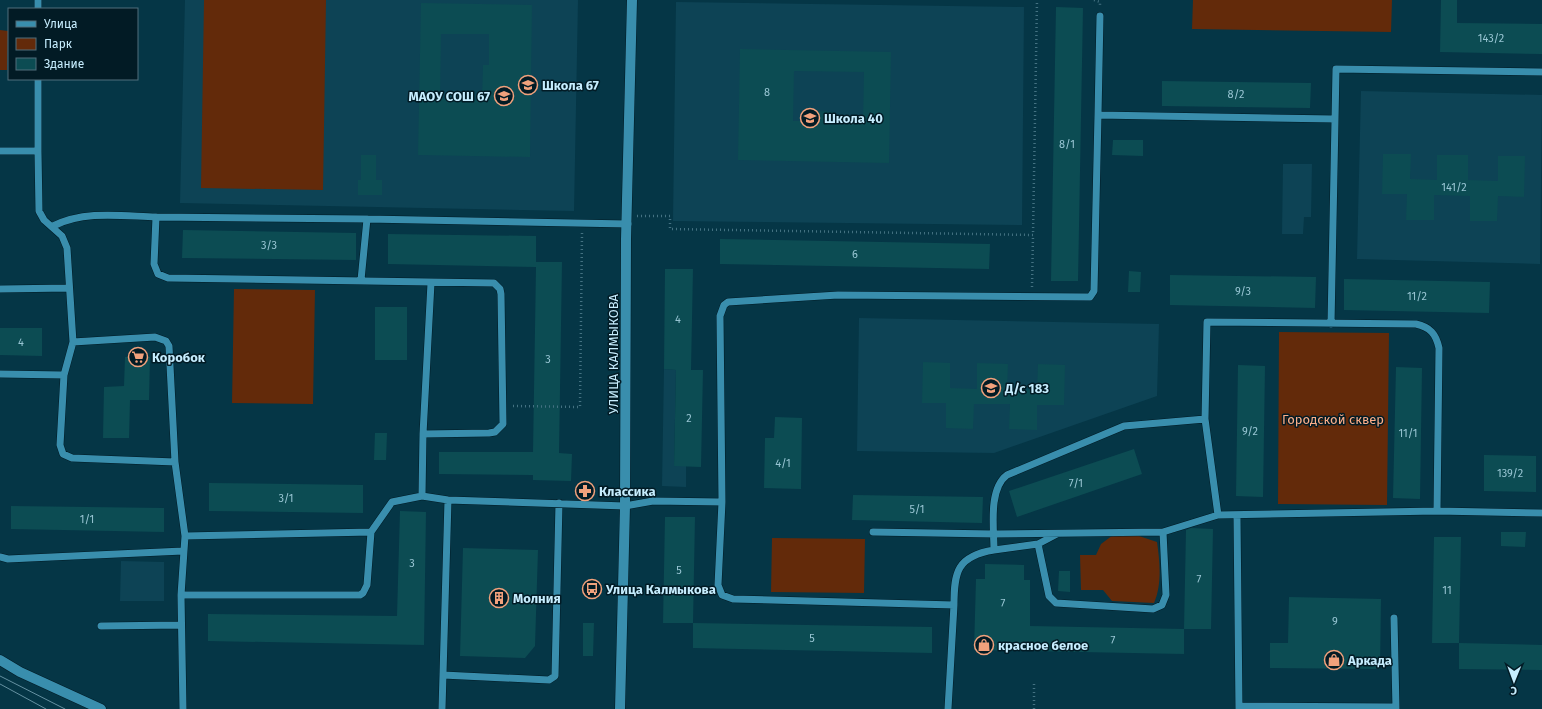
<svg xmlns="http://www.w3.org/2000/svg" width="1542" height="709" viewBox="0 0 1542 709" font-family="'Fira Sans',sans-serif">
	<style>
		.built { fill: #0d4355 }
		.green { fill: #632a0a }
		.building { fill: #0c4c53; fill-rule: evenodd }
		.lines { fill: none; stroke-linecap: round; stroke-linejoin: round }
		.lane-casing { stroke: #021b25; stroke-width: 8 }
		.secondary-casing { stroke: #021b25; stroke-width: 11 }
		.path { stroke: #447282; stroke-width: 2.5; stroke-dasharray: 1 3; stroke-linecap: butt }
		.lane { stroke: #398ead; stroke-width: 7 }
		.secondary { stroke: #398ead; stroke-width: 10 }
		.tram { stroke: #6591a1; stroke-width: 1 }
		.labels { text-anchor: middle; stroke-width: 3; stroke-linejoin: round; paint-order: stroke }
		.number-label { font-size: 11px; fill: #98c5d3 }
		.poi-label { font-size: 13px; font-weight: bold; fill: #c6edfe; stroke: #021b25; text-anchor: start }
		.street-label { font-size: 13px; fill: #c6edfe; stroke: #021b25 }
		.park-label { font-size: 13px; fill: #fcae89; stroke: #021b25 }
	</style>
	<rect width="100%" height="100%" fill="#053646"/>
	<path class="built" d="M185,0H578L574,211L180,203Z
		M676,2L1024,7L1022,225L673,221Z
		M1361,91L1542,95L1540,264L1357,259Z
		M1283,164H1312L1311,217H1304L1303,234H1282Z
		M859,318L1159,324L1157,396L994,453L857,451Z
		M664,369L676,370L674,466H686V487L662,486Z
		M121,561L164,562V601H120Z"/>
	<path class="green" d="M204,0H326L323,190L201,188Z
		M1193,0H1392L1391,32L1192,29Z
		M0,30L8,31L7,70H0Z
		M234,289L315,290L313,404L232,403Z
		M1279,332L1389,333L1387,505L1278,504Z
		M1113,535L1139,536L1157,542C1160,562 1162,585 1154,603L1112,601L1103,590H1081L1080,555H1096L1101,544Z
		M772,538L865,539L864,593L771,592Z"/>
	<path class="building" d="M1441,0H1457V23L1542,24V54L1440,52Z
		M421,3L532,5L530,157L418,155ZM441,34H489V65H483L482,100L440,99Z
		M1056,7L1083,8L1078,281H1051Z
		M740,49L891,52L889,163L738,160ZM794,71L864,72L863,122L833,121V112L818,111V121H793Z
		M1162,81L1311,83L1310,108L1162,106Z
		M1113,140H1143V156L1112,155Z
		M1383,154H1411L1410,179L1437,180V155H1468V180L1498,181V156H1525L1524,197L1498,196L1497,221H1470V196L1434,195V220H1406L1407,194H1382Z
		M361,155H376V180H382V195H358V180H361Z
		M183,230L356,233V260L182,258Z
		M388,234L536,236V262H562L559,453L572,454L571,481L533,480V475L439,474V452H533L536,267L388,264Z
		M720,239L990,244L989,269L720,264Z
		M665,269H693L691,370H703L701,467L674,466L676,370L664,369Z
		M1129,271L1141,272L1140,292H1128Z
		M1170,275L1316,277L1315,308L1170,305Z
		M1344,279L1490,282L1489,313L1344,310Z
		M375,307H407V360H375Z
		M0,328H42V356L0,355Z
		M125,357H150L149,400H130L129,438H103L104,387L124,386Z
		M923,362L950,363V388L977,389V363L1008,364L1007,389L1037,390L1038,364L1065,365L1064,405H1037V430L1009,429L1010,404H974L973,429L946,428V403H922Z
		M1238,365L1265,366L1263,497L1236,496Z
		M1396,367L1422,368L1420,499L1393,498Z
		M775,417L802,418L801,489L764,488L765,438H774Z
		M375,433H387L386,460H374Z
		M1134,449L1142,474L1017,517L1009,491Z
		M1484,455L1536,456V492L1484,491Z
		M209,483L363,485V513L209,511Z
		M853,495L983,497L982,523L852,520Z
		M11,506L164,508V532L11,529Z
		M400,511L426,512L424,645L208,641V614L397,616Z
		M665,517H695L693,623H663Z
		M1191,528L1213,529L1211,629H1184L1186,530Z
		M1501,532H1526L1525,547L1501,546Z
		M1434,537H1461L1459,643H1432Z
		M463,548L538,550L535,646L525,658L460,656Z
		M985,564L1024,565V580H1030V626L1184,629V654L974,650L976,579H985Z
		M1059,571H1070V592L1058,591Z
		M1289,597L1381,599L1380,669L1270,668V643H1288Z
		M583,623H594L593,656H583Z
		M693,623L932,627V653L693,648Z
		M1459,643L1542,645V670L1459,669Z"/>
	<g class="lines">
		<g class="lane-casing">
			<path id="lane" d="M38,0V9
				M38,79V151
				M1098,115L1100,16
				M0,151H38L39,211L44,220L62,236L67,248L73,342L64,375L0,374
				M628,224L367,219L156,217L154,264L158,274L168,278L494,283L500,289L501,294L503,424L495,432L489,433L423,434L422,496L448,500L625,506L653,501L722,502L720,316L724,305L728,302L838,295L1090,297L1094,291L1098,115L1335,119
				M53,226C85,210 122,216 156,217
				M361,280L367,219
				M0,289L69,288
				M1331,324L1336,69L1542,72
				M73,342L155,337L166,341L169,346L175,462L185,536
				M64,375L60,445L63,454L72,458L175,462
				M423,434L431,283
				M722,502L718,585L722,595L733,599L954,605C954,572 957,556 994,550
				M1218,515L1205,419L1207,322L1416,324C1430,327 1436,334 1439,348L1437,511
				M1237,515L1239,709
				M371,532L185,536L181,595H360L363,593L367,585L371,532L392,502L422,496
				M873,532L994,534L1163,532L1218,515L1437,511L1542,513
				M1163,532L1166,595L1162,605L1153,609L1056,603L1049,596L1038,544L994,550C994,529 988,489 1007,475L1124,426L1205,419
				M1038,544L1057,534
				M0,557L8,559L183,551
				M181,595L183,709
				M1394,618L1396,709
				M101,626L181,625
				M443,675L549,680L555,676L559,503
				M1239,706L1396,707
				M442,709L448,500
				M948,709L954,605"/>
		</g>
		<g class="secondary-casing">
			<path id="secondary" d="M0,660L20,672L101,709
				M620,709L625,506L626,239L632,0"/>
		</g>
		<path class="path" d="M1094,0L1100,2V7
			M637,216H670V229L1033,235L1037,0
			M1032,287L1033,235
			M513,406L580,407L582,233
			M1034,709V681"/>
		<use href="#lane" class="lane"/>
		<use href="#secondary" class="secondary"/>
		<path class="tram" d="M0,676L65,709
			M0,684L46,709"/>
	</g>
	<defs>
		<g id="school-ring" transform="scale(1)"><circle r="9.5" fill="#021b25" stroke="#f1a17c" stroke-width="1.5"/><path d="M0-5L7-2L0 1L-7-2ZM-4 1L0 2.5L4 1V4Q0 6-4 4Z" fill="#f1a17c"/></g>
		<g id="supermarket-ring" transform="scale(1)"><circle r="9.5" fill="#021b25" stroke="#f1a17c" stroke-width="1.5"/><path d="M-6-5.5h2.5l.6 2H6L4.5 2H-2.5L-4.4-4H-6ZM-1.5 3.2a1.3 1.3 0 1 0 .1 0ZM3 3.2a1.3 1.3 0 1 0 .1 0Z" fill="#f1a17c"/></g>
		<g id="pharmacy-ring" transform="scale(1)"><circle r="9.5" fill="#021b25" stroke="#f1a17c" stroke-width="1.5"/><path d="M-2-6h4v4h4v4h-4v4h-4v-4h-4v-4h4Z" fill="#f1a17c"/></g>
		<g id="bus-ring" transform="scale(1)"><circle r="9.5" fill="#021b25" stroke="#f1a17c" stroke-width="1.5"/><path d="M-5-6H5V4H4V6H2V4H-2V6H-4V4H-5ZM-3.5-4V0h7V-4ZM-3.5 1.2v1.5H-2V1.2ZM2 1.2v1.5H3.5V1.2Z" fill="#f1a17c"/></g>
		<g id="building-ring" transform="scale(1)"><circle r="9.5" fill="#021b25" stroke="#f1a17c" stroke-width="1.5"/><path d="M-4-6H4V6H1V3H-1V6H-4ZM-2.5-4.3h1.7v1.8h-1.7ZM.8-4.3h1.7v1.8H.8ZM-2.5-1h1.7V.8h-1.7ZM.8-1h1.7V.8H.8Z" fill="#f1a17c"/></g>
		<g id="shop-ring" transform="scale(1)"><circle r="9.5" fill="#021b25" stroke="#f1a17c" stroke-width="1.5"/><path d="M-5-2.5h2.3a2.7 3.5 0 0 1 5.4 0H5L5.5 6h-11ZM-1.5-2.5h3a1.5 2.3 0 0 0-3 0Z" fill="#f1a17c"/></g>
	</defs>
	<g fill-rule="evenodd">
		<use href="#school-ring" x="528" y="85"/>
		<use href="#school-ring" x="504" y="96"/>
		<use href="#school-ring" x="810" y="118"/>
		<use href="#supermarket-ring" x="138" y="357"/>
		<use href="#school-ring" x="991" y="388"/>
		<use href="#pharmacy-ring" x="585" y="491"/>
		<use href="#bus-ring" x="592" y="589"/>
		<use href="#building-ring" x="499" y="598"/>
		<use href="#shop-ring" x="984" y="645"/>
		<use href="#shop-ring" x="1334" y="660"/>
	</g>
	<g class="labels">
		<g class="number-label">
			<text x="1491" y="42">143/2</text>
			<text x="767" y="96">8</text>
			<text x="1236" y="98">8/2</text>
			<text x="1067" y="148">8/1</text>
			<text x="1454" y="191">141/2</text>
			<text x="269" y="249">3/3</text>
			<text x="855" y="258">6</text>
			<text x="1243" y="295">9/3</text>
			<text x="1417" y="300">11/2</text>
			<text x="678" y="323">4</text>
			<text x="21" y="346">4</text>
			<text x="548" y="363">3</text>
			<text x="689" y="422">2</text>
			<text x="1250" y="435">9/2</text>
			<text x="1408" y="437">11/1</text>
			<text x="783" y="467">4/1</text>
			<text x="1510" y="477">139/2</text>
			<text x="1076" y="487">7/1</text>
			<text x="286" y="502">3/1</text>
			<text x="917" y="513">5/1</text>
			<text x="87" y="523">1/1</text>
			<text x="412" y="567">3</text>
			<text x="679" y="574">5</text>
			<text x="1199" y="583">7</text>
			<text x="1447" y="594">11</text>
			<text x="1003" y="607">7</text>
			<text x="1335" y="625">9</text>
			<text x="812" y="642">5</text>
			<text x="1113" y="644">7</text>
		</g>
		<g class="poi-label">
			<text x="542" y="90">Школа 67</text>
			<text x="490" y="101" text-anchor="end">МАОУ СОШ 67</text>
			<text x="824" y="123">Школа 40</text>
			<text x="152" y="362">Коробок</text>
			<text x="1005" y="393">Д/с 183</text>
			<text x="599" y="496">Классика</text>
			<text x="606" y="594">Улица Калмыкова</text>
			<text x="513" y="603">Молния</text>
			<text x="998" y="650">красное белое</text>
			<text x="1348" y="665">Аркада</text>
		</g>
		<g class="street-label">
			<text transform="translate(613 354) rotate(-90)" y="5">УЛИЦА КАЛМЫКОВА</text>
		</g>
		<g class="park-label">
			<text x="1333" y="424">Городской сквер</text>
		</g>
	</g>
	<rect x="8" y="8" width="130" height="72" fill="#021b25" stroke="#506f7c"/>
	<rect x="16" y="21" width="20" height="6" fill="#398ead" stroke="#506f7c"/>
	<text x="44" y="28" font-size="12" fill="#c6edfe">Улица</text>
	<rect x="16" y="38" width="20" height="12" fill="#632a0a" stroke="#506f7c"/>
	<text x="44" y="48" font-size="12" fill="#c6edfe">Парк</text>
	<rect x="16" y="58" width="20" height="12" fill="#0c4c53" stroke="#506f7c"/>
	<text x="44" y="68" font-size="12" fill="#c6edfe">Здание</text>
	<g transform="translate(1514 681) rotate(181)" stroke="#021b25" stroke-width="3" paint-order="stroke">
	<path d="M0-3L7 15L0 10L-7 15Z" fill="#c6edfe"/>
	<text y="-6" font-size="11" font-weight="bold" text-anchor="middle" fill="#c6edfe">С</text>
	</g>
</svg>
